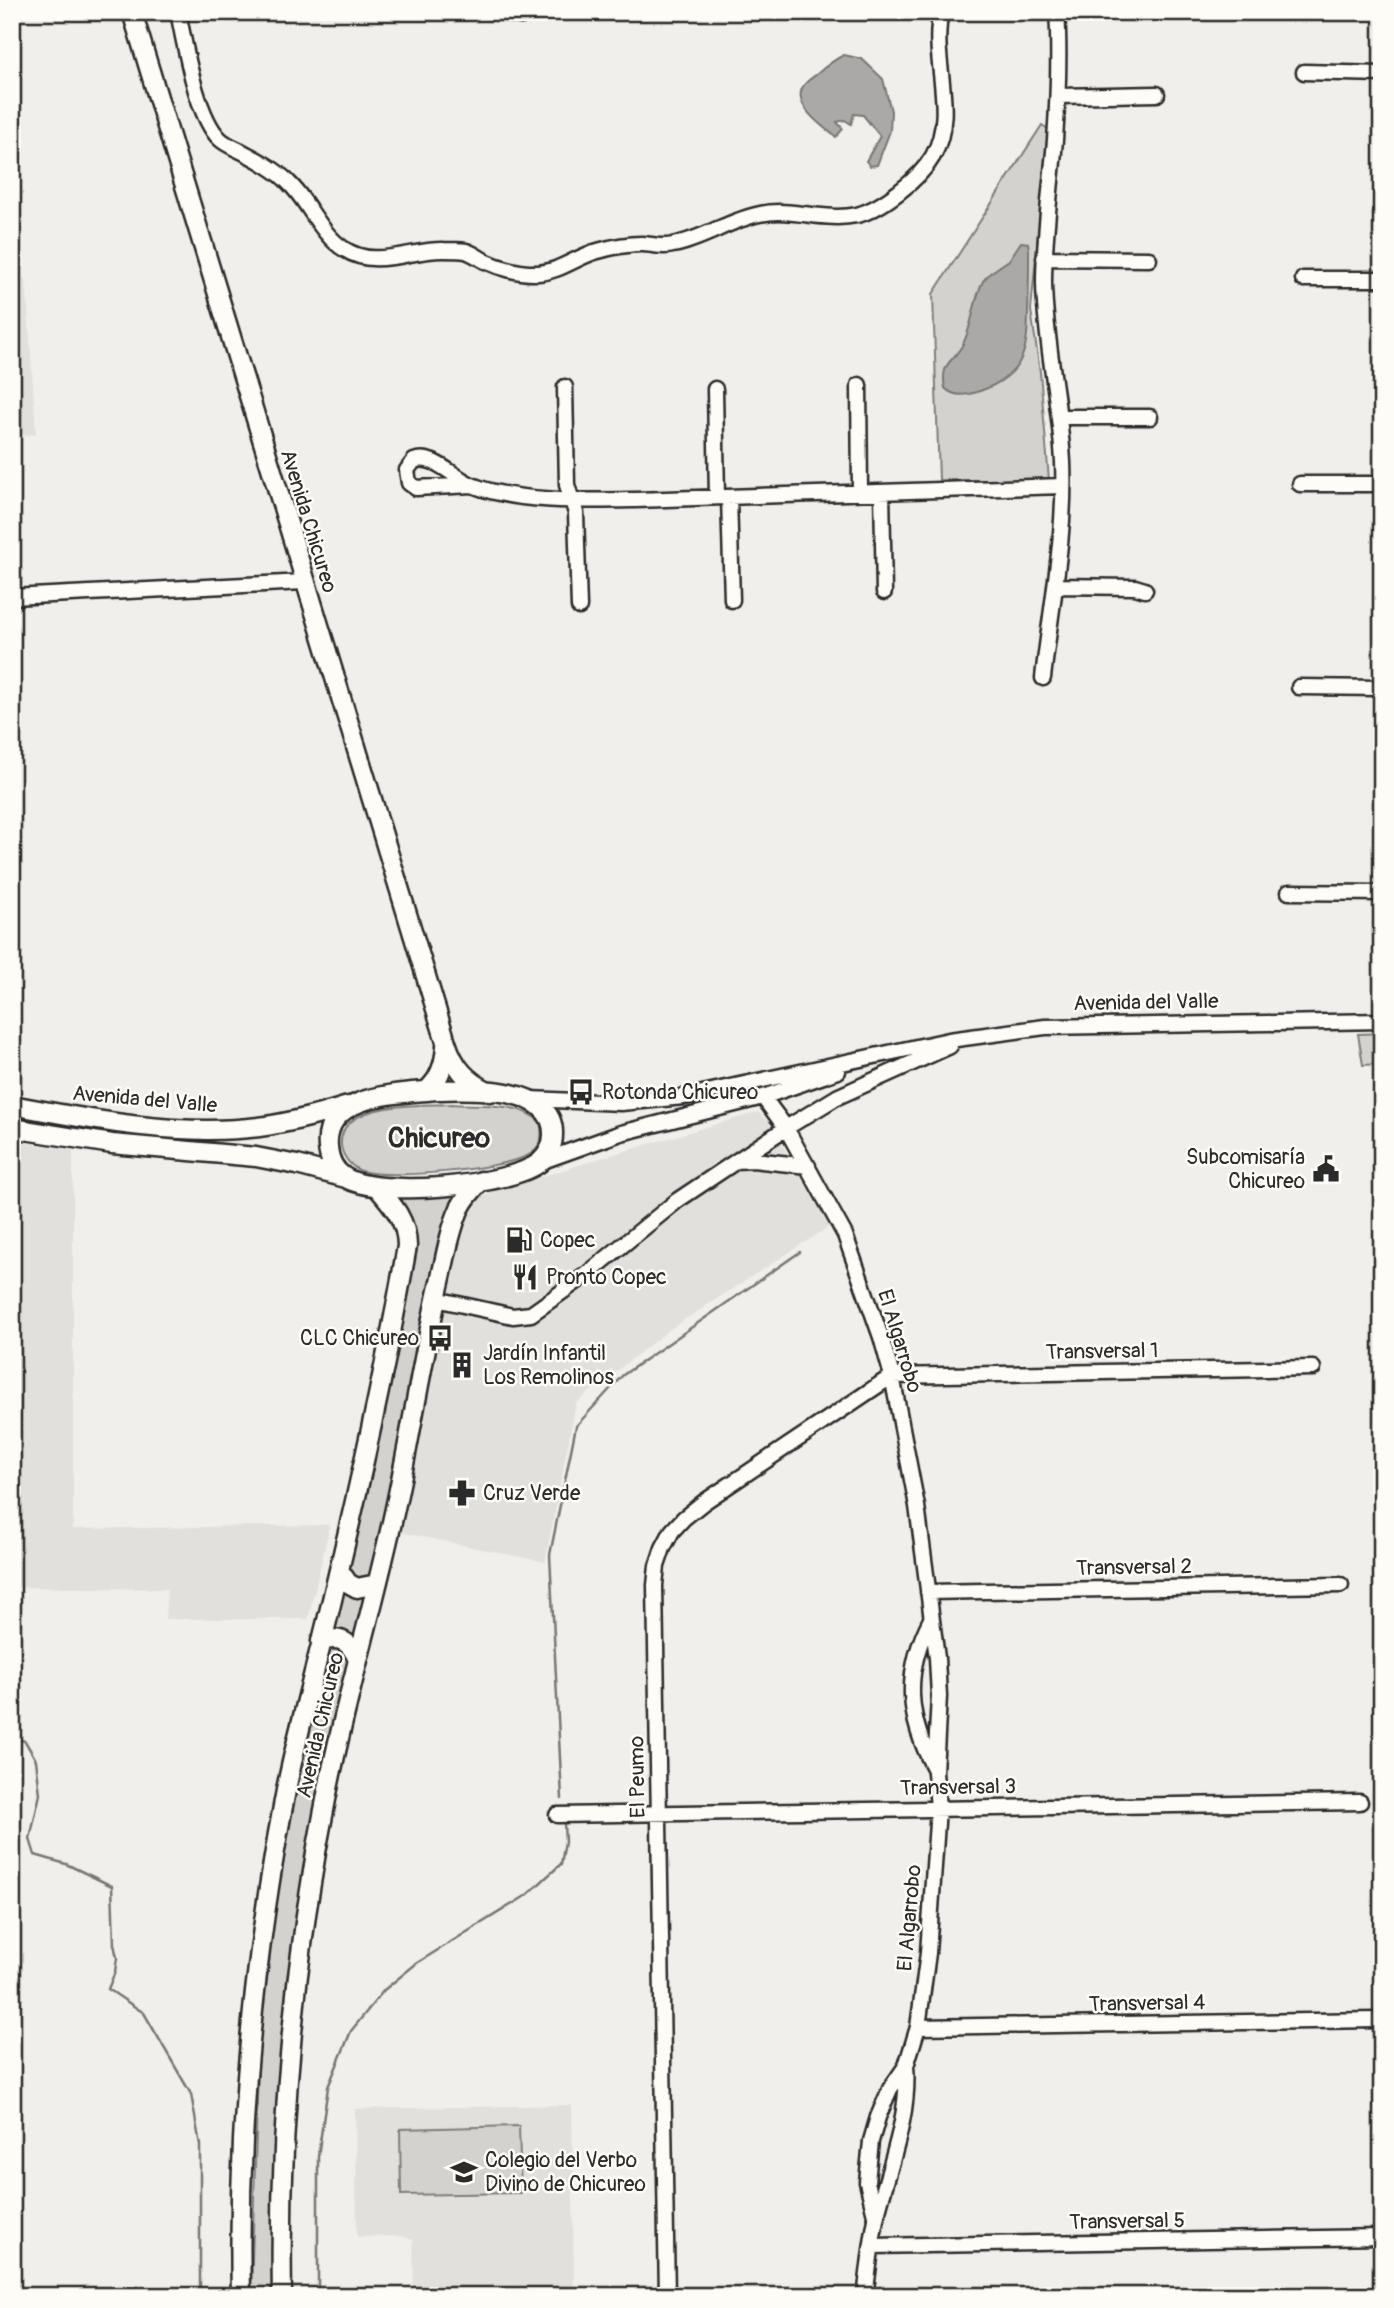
<svg xmlns="http://www.w3.org/2000/svg" width="1394" height="2308" viewBox="0 0 1394 2308" font-family="Pangolin,sans-serif">
	<style>
		.built { fill: #e1e0dc }
		.green { fill: #d3d2cf; stroke: #7f7e7d; stroke-width: 2 }
		.water { fill: #aaa9a7; stroke: #777775; stroke-width: 2 }
		.lines { fill: none; stroke-linecap: round; stroke-linejoin: round }
		.stream { stroke: #777775; stroke-width: 2.5 }
		.minor-casing { stroke: #2b2b2b; stroke-width: 19 }
		.major-casing { stroke: #2b2b2b; stroke-width: 23 }
		.minor { stroke: #fdfcf7; stroke-width: 14 }
		.major { stroke: #fdfcf7; stroke-width: 18 }
		.labels { text-anchor: middle; stroke-width: 5; stroke-linejoin: round; paint-order: stroke }
		.street-label { font-size: 21px; fill: #2b2b2b; stroke: #fdfcf7 }
		.poi-label { font-size: 21px; fill: #2b2b2b; stroke: #fdfcf7; text-anchor: start }
		.district-label { font-size: 28px; font-weight: bold; fill: #2b2b2b; stroke: #fdfcf7 }
	</style>
	<rect width="100%" height="100%" fill="#f0efeb"/>
	<filter id="ink" filterUnits="userSpaceOnUse"><feTurbulence type="fractalNoise" baseFrequency=".0143" numOctaves="2"/><feDisplacementMap in="SourceGraphic" scale="14" xChannelSelector="R" yChannelSelector="G"/><feConvolveMatrix kernelMatrix="1 2 1 2 8 2 1 2 1" color-interpolation-filters="sRGB"/></filter>
	<g filter="url(#ink)">
		<path class="built" d="M26,279L36,434L12,436V280Z
			M758,1112L769,1122L830,1226L670,1329L576,1403L545,1562L399,1532L446,1285L464,1220L479,1198L499,1190L598,1159Z
			M12,1141L73,1150V1529L330,1525L308,1619H165L167,1589L12,1587Z
			M572,2105L574,2296H414L413,2240L402,2236L357,2237L355,2109Z"/>
		<path class="green" d="M1042,125L1048,129L1031,310L1040,372L1049,480H939L933,294Z
			M1382,1033V1064L1363,1065L1358,1034Z
			M451,1104C479,1106 518,1101 540,1122C543,1135 542,1148 529,1155C504,1169 385,1181 359,1170C349,1165 342,1155 341,1145C338,1100 423,1106 451,1104Z
			M464,1191L437,1245L388,1508L369,1581L361,1584L346,1573L410,1218L397,1196Z
			M343,1585L366,1593L354,1641L330,1634Z
			M335,1642L350,1656L325,1765L277,2296H251L259,2035L277,1890L306,1733L327,1648Z
			M519,2126L521,2193L401,2195L400,2129Z"/>
		<path class="water" d="M844,55L862,59L883,79L891,111L890,131L877,165L870,166L866,161L880,136L863,115L854,114L851,124L845,120L837,122L843,129L836,137C823,127 790,104 804,85C807,81 813,77 817,74C826,66 833,60 844,55Z
			M1021,242L1028,243L1029,249C1029,269 1029,289 1028,309C1028,351 1024,375 980,391C968,395 954,398 945,388C940,362 953,363 963,344C973,324 973,302 983,281L990,273L1009,260Z"/>
		<g class="lines">
			<path class="stream" d="M12,1738L25,1741L36,1760L40,1794L30,1839L35,1855L66,1864L112,1886L114,1944L117,1958L115,1972L108,1989L144,2013L191,2094L200,2145V2296
				M562,1799L550,1555L576,1426L623,1375L800,1252
				M318,2296V2156L328,2087L351,2031L384,1990L417,1963L527,1895L561,1864L565,1842L564,1823"/>
			<g class="minor-casing">
				<path id="minor" d="M178,12C185,45 196,116 220,139C225,144 233,147 239,150C256,159 276,169 289,183C308,201 321,235 344,249C376,270 410,249 444,250C451,250 459,250 466,251C473,253 479,258 485,261C500,268 521,274 538,273C559,272 578,256 598,251C612,247 626,244 641,244C652,244 663,248 673,245C704,239 729,220 760,214C792,207 824,222 857,215C881,209 920,179 933,156C958,111 930,59 941,12
					M501,12L521,16L529,12
					M1304,72L1382,74
					M1058,96L1157,94
					M1044,258L1149,259
					M1303,279H1382
					M859,385L860,492
					M565,387L567,485L576,513L579,607
					M715,389L717,497
					M1059,417H1150
					M1300,484H1382
					M472,485L416,488L409,483L407,470L414,461C433,453 454,478 472,485C516,503 588,501 635,500L1063,486
					M882,492L884,592
					M729,497L732,600
					M1056,586L1135,587L1145,590
					M12,597L304,582
					M1043,678C1051,606 1066,535 1063,462C1060,402 1045,343 1044,283C1044,235 1051,187 1055,140C1058,97 1060,55 1057,12
					M1299,687L1382,688
					M1289,892L1382,893
					M763,1097L786,1128L845,1235L881,1337L892,1376L917,1506L937,1658L939,1696L935,1772L938,1808L928,1953L918,2027L906,2066L890,2089L878,2117L871,2141L867,2182L876,2219
					M530,1099L621,1103L684,1097L949,1040L1045,1027L1382,1021
					M736,1161L753,1160L808,1166
					M540,1162L621,1133L763,1097L838,1071
					M436,1299L513,1316L531,1314L586,1275L678,1200L786,1128L837,1097L950,1046
					M928,1592L1341,1585
					M931,1619C903,1673 907,1718 935,1770
					M557,1815L1360,1802
					M918,2027L1377,2020
					M872,2246L1382,2237
					M667,2296L655,1585L657,1566L663,1548L672,1531L684,1518L704,1502L892,1376L1313,1368
					M865,2296C869,2269 871,2241 877,2215C889,2166 910,2117 906,2066"/>
			</g>
			<g class="major-casing">
				<path id="major" d="M132,12L446,1042C454,1067 466,1081 490,1092
					M437,1090C471,1089 555,1085 553,1135C553,1146 547,1156 539,1163C508,1186 380,1198 346,1178C335,1172 329,1160 328,1147C323,1093 401,1094 437,1090Z
					M426,1091C440,1080 445,1063 446,1046
					M12,1105C92,1120 177,1137 259,1127C289,1123 319,1115 348,1106
					M12,1128L112,1144L256,1157L297,1165L346,1178
					M339,1570L348,1583L357,1588L377,1584
					M321,1641C341,1635 351,1642 358,1660
					M241,2296C237,2124 254,1953 287,1785C301,1718 320,1653 335,1587C362,1474 387,1360 407,1246C407,1221 393,1205 377,1187
					M282,2296C279,2126 294,1956 328,1789C347,1692 377,1596 397,1499C412,1428 423,1356 439,1286C445,1261 449,1232 460,1208C465,1198 473,1189 481,1181"/>
			</g>
			<use href="#minor" class="minor"/>
			<use href="#major" class="major"/>
		</g>
	</g>
	<defs>
		<g id="bus-bare" transform="scale(2.1)"><path d="M-5-6H5V4H4V6H2V4H-2V6H-4V4H-5ZM-3.5-4V0h7V-4ZM-3.5 1.2v1.5H-2V1.2ZM2 1.2v1.5H3.5V1.2Z" fill="#2b2b2b" stroke="#fdfcf7" stroke-width="2.5" paint-order="stroke"/></g>
		<g id="civic-bare" transform="scale(2.1)"><path d="M-.6-6.5H3V-4.5H.6V-3L4-1V1h2V6H-6V1h2V-1L-.6-3ZM-1.2 2.5V6h2.4V2.5Z" fill="#2b2b2b" stroke="#fdfcf7" stroke-width="2.5" paint-order="stroke"/></g>
		<g id="fuel-bare" transform="scale(2.1)"><path d="M-5.5-6h7V0h2V4h1.3V-2.5L3-4.5l.8-.8L6-3V5H2.5V1h-1V6h-7ZM-4.2-4.7v3.2H.2V-4.7Z" fill="#2b2b2b" stroke="#fdfcf7" stroke-width="2.5" paint-order="stroke"/></g>
		<g id="restaurant-bare" transform="scale(2.1)"><path d="M-5-6h1v4h1v-4h1v4h1v-4h1v5L-1.5 .5V6h-2V.5L-5-1ZM5-6V6H3V1.5H1.5Q1.5-4 5-6Z" fill="#2b2b2b" stroke="#fdfcf7" stroke-width="2.5" paint-order="stroke"/></g>
		<g id="building-bare" transform="scale(2.1)"><path d="M-4-6H4V6H1V3H-1V6H-4ZM-2.5-4.3h1.7v1.8h-1.7ZM.8-4.3h1.7v1.8H.8ZM-2.5-1h1.7V.8h-1.7ZM.8-1h1.7V.8H.8Z" fill="#2b2b2b" stroke="#fdfcf7" stroke-width="2.5" paint-order="stroke"/></g>
		<g id="pharmacy-bare" transform="scale(2.1)"><path d="M-2-6h4v4h4v4h-4v4h-4v-4h-4v-4h4Z" fill="#2b2b2b" stroke="#fdfcf7" stroke-width="2.5" paint-order="stroke"/></g>
		<g id="school-bare" transform="scale(2.1)"><path d="M0-5L7-2L0 1L-7-2ZM-4 1L0 2.5L4 1V4Q0 6-4 4Z" fill="#2b2b2b" stroke="#fdfcf7" stroke-width="2.5" paint-order="stroke"/></g>
	</defs>
	<g fill-rule="evenodd">
		<use href="#bus-bare" x="581" y="1092"/>
		<use href="#civic-bare" x="1326" y="1169"/>
		<use href="#fuel-bare" x="519" y="1240"/>
		<use href="#restaurant-bare" x="525" y="1277"/>
		<use href="#bus-bare" x="440" y="1338"/>
		<use href="#building-bare" x="462" y="1365"/>
		<use href="#pharmacy-bare" x="462" y="1493"/>
		<use href="#school-bare" x="464" y="2172"/>
	</g>
	<g class="labels">
		<g class="street-label">
			<text transform="translate(309 521) rotate(73)" y="7">Avenida Chicureo</text>
			<text transform="translate(1146 1002) rotate(-1)" y="7">Avenida del Valle</text>
			<text transform="translate(145 1099) rotate(5)" y="7">Avenida del Valle</text>
			<text transform="translate(900 1341) rotate(73)" y="7">El Algarrobo</text>
			<text transform="translate(1102 1351) rotate(-1)" y="7">Transversal 1</text>
			<text transform="translate(1134 1567) rotate(-1)" y="7">Transversal 2</text>
			<text transform="translate(320 1725) rotate(-77)" y="7">Avenida Chicureo</text>
			<text transform="translate(637 1777) rotate(-91)" y="7">El Peumo</text>
			<text transform="translate(958 1787) rotate(-1)" y="7">Transversal 3</text>
			<text transform="translate(909 1918) rotate(-85)" y="7">El Algarrobo</text>
			<text transform="translate(1147 2003) rotate(-1)" y="7">Transversal 4</text>
			<text transform="translate(1127 2221) rotate(-1)" y="7">Transversal 5</text>
		</g>
		<g class="poi-label">
			<text x="602" y="1099">Rotonda Chicureo</text>
			<text x="1305" y="1164" text-anchor="end">Subcomisaría<tspan x="1305" dy="24">Chicureo</tspan></text>
			<text x="540" y="1247">Copec</text>
			<text x="546" y="1284">Pronto Copec</text>
			<text x="419" y="1345" text-anchor="end">CLC Chicureo</text>
			<text x="483" y="1360">Jardín Infantil<tspan x="483" dy="24">Los Remolinos</tspan></text>
			<text x="483" y="1500">Cruz Verde</text>
			<text x="485" y="2167">Colegio del Verbo<tspan x="485" dy="24">Divino de Chicureo</tspan></text>
		</g>
		<g class="district-label">
			<text x="439" y="1147">Chicureo</text>
		</g>
	</g>
	<rect width="1394" height="2308" fill="none" stroke="#fdfcf7" stroke-width="42"/>
	<rect x="21" y="21" width="1352" height="2266" fill="none" stroke="#2b2b2b" stroke-width="2.5" filter="url(#ink)"/>
</svg>
